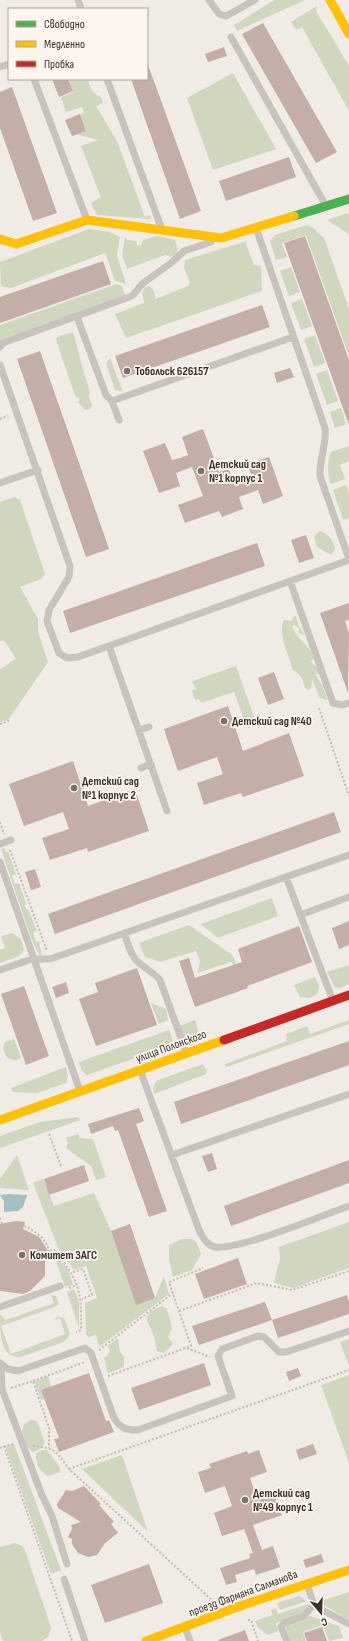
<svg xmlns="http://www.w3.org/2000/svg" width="349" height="1641" viewBox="0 0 349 1641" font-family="'Sofia Sans Condensed',sans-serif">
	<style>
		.green { fill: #d1d6bf }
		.water { fill: #a1c2c1 }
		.building { fill: #c3afa7 }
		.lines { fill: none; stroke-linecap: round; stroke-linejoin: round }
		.path { stroke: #c2bbb6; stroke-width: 2; stroke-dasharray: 2 2; stroke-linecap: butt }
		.lane { stroke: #c9c3be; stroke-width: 7 }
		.fast { stroke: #4caf50; stroke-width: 9 }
		.slow { stroke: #ffc107; stroke-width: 9 }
		.jam { stroke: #c62828; stroke-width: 9 }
		.poi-dot { fill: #7a716c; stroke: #fbf5ee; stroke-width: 1.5 }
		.labels { text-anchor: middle; stroke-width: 3.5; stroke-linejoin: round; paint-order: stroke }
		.poi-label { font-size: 12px; font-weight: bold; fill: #3b302b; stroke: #fbf5ee; text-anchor: start }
		.street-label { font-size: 12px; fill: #3b302b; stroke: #fbf5ee }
	</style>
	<rect width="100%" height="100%" fill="#f0ebe5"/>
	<path class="green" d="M274,0H305L237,31L234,25Z
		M317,6L316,11L349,66V111L302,27L296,30L291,22Z
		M233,73L276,149L213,170L187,98Z
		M69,79H88C89,86 93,95 101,97L103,103L96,106L117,141L145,217L150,215L151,219L97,215L91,203L101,197L81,146L98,140L76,134L86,130L80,114L84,113L82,107L66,112L61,97L73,92Z
		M347,213L349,214V234L327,220Z
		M307,225L313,228L324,238L349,309V356L306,235L282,243L287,257L276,260L270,241L275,235Z
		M89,229L110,232L120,237L117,256L126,284L115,281L105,253L11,288L1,286L0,262Z
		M158,236L175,240L178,249L176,254L170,257L165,255L127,269L122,255L125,237L127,240L136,241L137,245L141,246L143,240Z
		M247,241L246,244L254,265L261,266L262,291L126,338L115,314L144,303L142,293L145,287L149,286C154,290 155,293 155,299L188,286L190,283L184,268L185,260Z
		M291,267L300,292L289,296L280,271Z
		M116,284L122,286L125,295L124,297L0,342V325Z
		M302,299L312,326L301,330L291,303Z
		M73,332C79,352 83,372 90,392L89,396L92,405L90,409L85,410L78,402L80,399L75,395L56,340L57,337Z
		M315,335L325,363L314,367L304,339Z
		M110,358L123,392L115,390L106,363Z
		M327,370L338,401L327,405L316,374Z
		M341,408L346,424L335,428L330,412Z
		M349,446V461L340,465L345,479L331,484C327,473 327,463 331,452Z
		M346,485L349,494V518L343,520L333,490Z
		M15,497L20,500L45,574L41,579L20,587L38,619V632L48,662L8,720L0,722V669L16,659L4,640L0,641V502Z
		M320,531C328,534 334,540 335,549L331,555L317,547L314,536Z
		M294,616H296L299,626L305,635L299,633V628L294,625L292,626C297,640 309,644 314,658L311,662L319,669L320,674H315L323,687L327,700L320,698L312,679L311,689L308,690L305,688C303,680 301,674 293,670C289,655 277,634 284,620L291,621Z
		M236,666L257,725L248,728L246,725L234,692L201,703L199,699L195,700L192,691L196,689L192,681Z
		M4,848L6,852L8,851L16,874L12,876L15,884L19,883L26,904L25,905L26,909H28L37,931L33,932L36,942L39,941L42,956L39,955L31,938L1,849Z
		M272,898L278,916L218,938L201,924Z
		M189,925L231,954L235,960L238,969L231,962L198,973L200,961L196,951L160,962L145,957L139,943Z
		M12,933L21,939L24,950L19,956L0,963V950L5,948L1,936Z
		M349,965V984L340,988L335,987L327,972Z
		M315,977L319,986L318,993L310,998L300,997L294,985Z
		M151,1003L166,1009L168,1020L159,1024Z
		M195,1020L199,1033L198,1036L189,1041L184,1039L179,1026Z
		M349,1020V1024L226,1067L225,1064L287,1041L286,1034L307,1026L310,1034Z
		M169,1030L173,1042L170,1046L87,1075L82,1071L79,1062Z
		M14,1039L21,1057L16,1061L7,1058L3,1048L5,1042Z
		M203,1064L207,1071L206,1074L154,1094L153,1088L156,1081Z
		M66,1067L68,1076L66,1083L37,1093L13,1092L11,1088Z
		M78,1117L80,1120L0,1148V1136L40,1122Z
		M78,1134L80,1138L93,1139L106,1177L96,1180L91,1166L66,1148L68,1143L66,1138Z
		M17,1155L29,1190L0,1188V1179Z
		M43,1179L54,1206L94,1193L111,1231L136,1304L155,1298L164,1276L169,1294L99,1347L96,1335L88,1337L86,1334L85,1303L97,1298L86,1266L74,1270L59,1250L33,1183Z
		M349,1222V1268L293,1288L274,1283L280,1259L279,1247Z
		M183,1239H191L196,1241L201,1254L192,1270L173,1277L169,1259V1245Z
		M53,1252L68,1270L73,1285L65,1287Z
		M74,1289L79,1302V1328L67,1292Z
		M51,1295L56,1296L59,1304L55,1307L1,1326L11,1354L65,1334L60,1318L54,1320L57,1317L64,1318L70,1334L67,1339L63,1342L21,1357C0,1359 0,1332 0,1315L6,1320L54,1303Z
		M162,1306L167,1309L172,1328L168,1337L173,1344L164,1353L157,1351L154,1336L146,1318L151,1311Z
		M118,1338L120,1352L124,1357V1367L108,1373L104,1358L110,1352L108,1346Z
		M349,1339V1364H348L340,1342Z
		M349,1375V1463L321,1385Z
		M48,1376L51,1386L45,1399L41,1400L34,1381Z
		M31,1420L37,1421L45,1443L40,1449L33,1452L27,1447L22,1431L24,1424Z
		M14,1444L61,1570L51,1574L5,1446Z
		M43,1450H47L60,1468V1472L48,1476C38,1470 36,1465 36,1453Z
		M122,1455L148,1532L82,1469Z
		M15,1543L22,1546L25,1550L51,1627L49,1636L42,1641H3L0,1632V1547Z
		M349,1592V1620L318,1602Z
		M299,1596L307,1601L280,1610L277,1603Z
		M308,1604C308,1617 286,1619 276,1623L278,1631L268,1635L258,1628L255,1621L273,1615L271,1610L276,1608L278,1614Z
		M310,1616L339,1626L343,1638L329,1641L323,1625L303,1632L306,1641H290L285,1625Z"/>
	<path class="water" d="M8,1194L27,1195L23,1207L18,1211L4,1212V1201L0,1195Z"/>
	<path class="building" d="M263,23L337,152L316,163L242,34Z
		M224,47L227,56L208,62L205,54Z
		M147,62L201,211L180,219L131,79H147Z
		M52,79H68L73,91L59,97Z
		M12,87L57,213L33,221L0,128V92Z
		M80,114L86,131L72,136L65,120Z
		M289,157L296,177L226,201L219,181Z
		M305,236L349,360V425L284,243Z
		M103,261L111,284L0,323V297Z
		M262,305L270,327L123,378L115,356Z
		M40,351L109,549L86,557L17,359Z
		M290,368L294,377L277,383L274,373Z
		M203,429L219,472L229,469L235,486L253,479L247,464L269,457L283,496L263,504L258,490L239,497L243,509L222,517L219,511L185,523L178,505L203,496L192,467L176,473L180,486L159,493L143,451L165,443L172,460L180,458L188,455L182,437Z
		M306,535L314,558L299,563L291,540Z
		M257,543L265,566L70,633L63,611Z
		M349,603V620L345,621L349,633L348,693L320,613Z
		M274,672L284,699L268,705L258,678Z
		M228,706L243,751L289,733L304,776L243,797L241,793L204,805L197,783L223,774L217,757L178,771L164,729Z
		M73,761L88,806L135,789L149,831L88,852L87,848L50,860L42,838L69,829L63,812L24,826L9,784Z
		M334,812L341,832L55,934L48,914Z
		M35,869L41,887L31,890L25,872Z
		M349,921V945L339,949L332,928Z
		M299,926L312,962L247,986L248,988L195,1007L179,961L189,958L195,978L242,962L238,949Z
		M137,968L157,1025L96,1046L79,999L98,992L95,983Z
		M66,982L69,993L56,998L52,987Z
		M24,986L49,1056L26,1065L1,994Z
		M349,1041V1065L181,1124L174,1102Z
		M139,1108L144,1121L136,1124L167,1211L149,1217L118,1130L115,1131L113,1126L91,1134L88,1124Z
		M212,1153L217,1169L208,1172L202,1156Z
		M349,1160V1183L231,1226L224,1206Z
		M84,1165L89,1181L49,1195L44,1179Z
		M16,1221L25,1222L23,1229L39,1237L48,1251L45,1252V1276L30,1291L23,1294L0,1291V1224Z
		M130,1224L155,1298L136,1305L111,1231Z
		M238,1258L247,1284L204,1299L195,1274Z
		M347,1295L349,1302V1314L278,1338L272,1320Z
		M265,1302L272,1320L199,1345L192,1326Z
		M204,1363L211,1385L139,1410L131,1388Z
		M298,1368L301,1376L289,1381L286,1372Z
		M89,1373L106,1421L109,1420L114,1432L59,1452L54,1439L59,1438L41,1390Z
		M313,1444L317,1454L299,1460L296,1450Z
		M259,1450L267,1472L250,1478L257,1498L273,1492L282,1515L253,1525L262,1550L273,1546L280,1567L256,1575L254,1569L235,1575L237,1582L226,1585L220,1568L250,1558L249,1554L253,1553L244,1529L222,1536L214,1513L232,1506L225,1486L205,1493L198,1472L211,1468L209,1464L247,1451L248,1454Z
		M84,1486L101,1504L99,1505L114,1522L111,1524L118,1533L105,1543L97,1555L88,1557L78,1553L72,1544V1539L68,1537L72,1529L71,1525L81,1522L58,1508L57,1504L66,1490L72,1491Z
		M321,1554L324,1562L306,1568L303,1560Z
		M149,1564L163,1603L105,1623L91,1585Z
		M322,1627L327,1641H307L304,1633Z
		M245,1630L249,1641H219L218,1640Z"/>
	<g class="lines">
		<path class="path" d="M0,419L8,416
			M319,708L349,796
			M0,724L11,720
			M0,822L4,834
			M10,850L47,951
			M49,1134L61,1166
			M0,1218L2,1224
			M24,1226C38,1232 48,1241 51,1257
			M50,1251L54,1250C79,1281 82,1290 81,1330L76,1332
			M73,1272L83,1269L92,1295L82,1299
			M69,1288L77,1285
			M179,1311L257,1283L292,1290L349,1271
			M187,1348L210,1357
			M99,1350L173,1293
			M108,1376L191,1346L169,1282L203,1268
			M33,1381L85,1362
			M11,1388L33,1381L49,1428V1448
			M4,1446L72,1641
			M33,1446C54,1447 57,1452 69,1469L213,1601
			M0,1448L13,1444
			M69,1469L349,1370
			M248,1620H251L258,1641"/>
		<path class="lane" d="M78,0L81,9
			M209,0L219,14L226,16L255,0
			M231,37L326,206
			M0,67L9,64
			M34,79L87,220
			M107,79L161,227
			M256,228L325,428C327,444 319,460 320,476L349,559
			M77,317L106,395L112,401L119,420
			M0,347L3,343L132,296L143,283L171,263L184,251L211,242
			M0,365L70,566L69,577L49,610L47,621L59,653L67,658L78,657L349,560
			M112,401L293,337
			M0,483L38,470
			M290,581L333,703L342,705L349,703
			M109,646L167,811
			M139,730L149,727
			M141,768L151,764
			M0,844L11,840
			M0,862L80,1091
			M286,877L333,1001
			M300,915L349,897
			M124,933C128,943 130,955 138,962C146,969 153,972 160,980L186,1052
			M0,970L32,959H50L349,855
			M140,1070L199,1230C203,1237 206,1245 215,1247C237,1251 323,1215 349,1206
			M172,1155L349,1094
			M0,1307L60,1286
			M0,1363L8,1369L18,1371L85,1348L91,1353L114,1418C120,1428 126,1430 138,1430L232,1396L218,1356L222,1349L258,1336L264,1337L279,1352H286L349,1331
			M1,1364L2,1389L41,1493L52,1516L67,1564
			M64,1579L85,1641
			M307,1584L313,1602L316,1607L349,1624
			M185,1627L190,1641
			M287,1641L281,1627L284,1623L304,1616L314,1604"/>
		<path class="fast" d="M294,216L349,199"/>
		<path class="slow" d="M330,0L349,34
			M0,239L16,244L87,220L221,238L294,216
			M0,1120L224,1040
			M146,1641L243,1605L349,1570"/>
		<path class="jam" d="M224,1040L349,995"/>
	</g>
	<g class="poi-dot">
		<circle cx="127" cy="371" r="4"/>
		<circle cx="201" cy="471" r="4"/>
		<circle cx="224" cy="721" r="4"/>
		<circle cx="74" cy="788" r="4"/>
		<circle cx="22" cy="1255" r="4"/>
		<circle cx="245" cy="1500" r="4"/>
	</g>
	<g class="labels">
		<g class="poi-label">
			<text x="135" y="375">Тобольск 626157</text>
			<text x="209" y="468">Детский сад<tspan x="209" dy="14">№1 корпус 1</tspan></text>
			<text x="232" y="725">Детский сад №40</text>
			<text x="82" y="785">Детский сад<tspan x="82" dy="14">№1 корпус 2</tspan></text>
			<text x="30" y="1259">Комитет ЗАГС</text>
			<text x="253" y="1497">Детский сад<tspan x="253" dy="14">№49 корпус 1</tspan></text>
		</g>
		<g class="street-label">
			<text transform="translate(171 1046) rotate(-20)" y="4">улица Полонского</text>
			<text transform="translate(243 1593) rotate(-20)" y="4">проезд Фармана Салманова</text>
		</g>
	</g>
	<rect x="8" y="8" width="140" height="72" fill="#fbf5ee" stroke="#aea6a0"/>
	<rect x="16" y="21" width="20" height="6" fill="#4caf50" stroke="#aea6a0"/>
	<text x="44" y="28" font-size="12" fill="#3b302b">Свободно</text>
	<rect x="16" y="41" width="20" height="6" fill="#ffc107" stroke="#aea6a0"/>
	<text x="44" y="48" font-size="12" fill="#3b302b">Медленно</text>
	<rect x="16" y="61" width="20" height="6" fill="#c62828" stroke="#aea6a0"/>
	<text x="44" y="68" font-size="12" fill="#3b302b">Пробка</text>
	<g transform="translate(321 1613) rotate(161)" stroke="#fbf5ee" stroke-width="3" paint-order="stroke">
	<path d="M0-3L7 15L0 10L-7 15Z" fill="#3b302b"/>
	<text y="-6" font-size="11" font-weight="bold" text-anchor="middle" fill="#3b302b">С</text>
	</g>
</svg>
